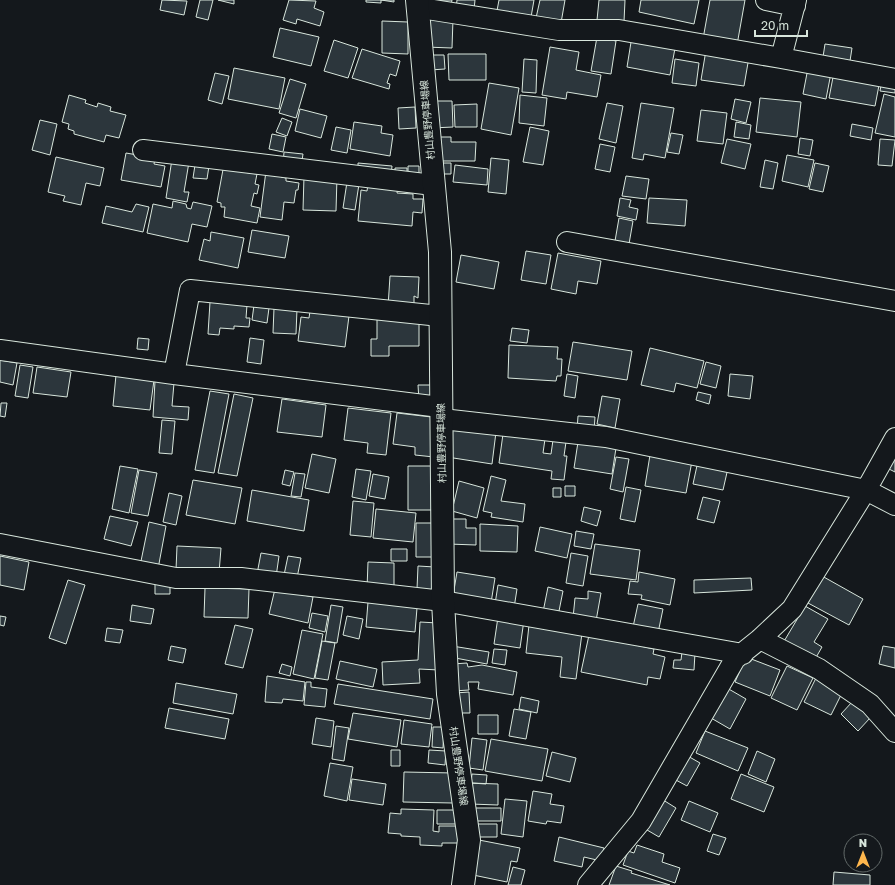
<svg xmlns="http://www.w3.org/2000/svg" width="895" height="885" viewBox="0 0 895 885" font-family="'Golos Text','Noto Sans JP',sans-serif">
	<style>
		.building { fill: #2c363c; stroke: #d8e6dc }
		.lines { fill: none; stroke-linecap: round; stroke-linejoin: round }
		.minor-casing { stroke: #d8e6dc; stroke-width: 22 }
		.major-casing { stroke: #d8e6dc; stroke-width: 24 }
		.minor { stroke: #14181c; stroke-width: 20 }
		.major { stroke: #14181c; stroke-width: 22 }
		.labels { text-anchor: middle; stroke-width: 3; stroke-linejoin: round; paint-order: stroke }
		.street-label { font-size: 10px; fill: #d8e6dc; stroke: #14181c }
	</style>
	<rect width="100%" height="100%" fill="#14181c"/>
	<path class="building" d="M162,0L187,1L184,15L160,10Z
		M200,0H213L208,20L196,17Z
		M218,0H234V4Z
		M289,0L316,1L314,8L324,12L320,26L297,19L296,24L283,20Z
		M366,0H394V2L381,0V3L366,2Z
		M432,0H452L451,5Z
		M457,0H475L474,10L456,8Z
		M499,0H534L530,23L496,16Z
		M540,0H565L561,23L536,18Z
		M599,0H625L624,22L597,20Z
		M641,0H699L694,24L639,12Z
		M710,0H745L737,45L703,39Z
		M426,18L453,19L452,48L425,47Z
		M382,21L408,22V54L382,53Z
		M280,28L319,37L311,66L273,57Z
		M632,36L676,43L670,75L627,67Z
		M597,37L616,41L611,74L591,71Z
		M334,40L358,48L348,78L324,71Z
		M825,44L852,48L850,61L823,57Z
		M550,47L579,52L576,70L601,75L597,97L567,92L566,99L542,95Z
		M362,49L400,61L396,76L390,74L387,83L390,84L389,89L352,78Z
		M706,50L749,57L744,86L701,80Z
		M448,54H486V80H449Z
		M429,55H444L445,69L430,70Z
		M524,59L537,60L536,93L522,92Z
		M675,59L699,63L696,86L672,83Z
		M234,68L285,78L279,109L228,99Z
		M808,68L831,73L826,99L803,94Z
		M834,72L880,80L875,106L829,98Z
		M215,73L229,76L222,104L208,100Z
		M290,79L306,84L296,118L279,113Z
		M882,80L895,82V93L880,91Z
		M489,83L519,88L511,135L481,129Z
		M884,94L895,97V137L875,133Z
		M69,95L86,100L85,103L97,107L98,103L111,107L110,111L126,115L119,138L106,135L104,142L74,134V131L68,129L69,124L62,122Z
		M520,95L547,98L544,126L519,123Z
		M760,98L801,102L797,137L756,132Z
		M735,99L751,102L746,123L731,119Z
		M431,101H452L453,127L432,128Z
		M607,103L623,106L616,143L599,139Z
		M641,103L674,108L665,158L644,154L643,160L632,158Z
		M477,104V127H455L454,105Z
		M415,107L416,128L399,129L398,108Z
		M300,109L327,116L321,138L295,131Z
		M701,110L727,113L723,144L697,141Z
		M282,118L292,122L287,136L276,132Z
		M40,120L57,124L50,155L32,150Z
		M354,122L382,126L381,133L393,135L390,156L350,149Z
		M736,122L751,125L749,139L734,137Z
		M852,124L873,128L871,140L850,136Z
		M336,127L351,130L347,153L331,150Z
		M530,127L549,131L543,165L523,162Z
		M671,133L683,135L679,154L667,152Z
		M272,134L286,137L283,152L269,149Z
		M435,137H451V142H476L475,161H435Z
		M800,138L813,140L810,156L798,154Z
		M727,139L751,144L745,169L721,163Z
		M880,139L895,140L892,166L878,165Z
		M600,144L615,147L610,172L595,169Z
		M284,152L303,154L301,167L283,165Z
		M126,153L155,158L154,164L165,166L161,187L121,180Z
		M787,155L814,160L808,187L782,181Z
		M56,157L104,168L100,186L86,183L81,205L63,201L65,196L48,192Z
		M491,158L509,160L506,194L488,192Z
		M172,159L189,162L184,192H189L187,202L166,198Z
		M765,160L778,163L773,189L760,187Z
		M358,163L392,166L391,176L358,173Z
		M437,163H451V174H437Z
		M815,163L829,166L823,192L809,189Z
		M224,164L244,167L243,172L257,174L255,184L259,185L257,194L254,193L251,206L260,208L257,223L224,217L225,207H221V203L217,202Z
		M195,165L209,166L207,179L193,178Z
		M455,165L488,169L487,185L453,182Z
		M408,166H419V176H408Z
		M395,168H407V176H395Z
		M266,171L281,173V177L286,178V181L299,183L298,190H296L294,203L284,202L282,220L260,217Z
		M304,176L337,177L336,211L303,210Z
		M626,176L649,179L646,199L622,196Z
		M347,182L359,184L355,210L343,208Z
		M368,184L398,186L397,193L413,194V199H423L422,213L413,212L412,226L358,221L361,190L367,191Z
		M620,198L631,200L629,207L638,209L636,220L617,216Z
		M649,198L687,200L685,226L647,223Z
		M173,201L186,204L187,208L191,209L193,202L212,206L207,227L192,224L188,242L147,233L153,204L172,208Z
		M136,204L149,207L143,232L102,223L106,206L132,212Z
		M619,218L633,221L629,244L615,241Z
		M252,230L289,236L285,258L248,252Z
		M211,232L244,238L238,268L199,260L204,239L210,241Z
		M526,251L551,255L546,284L521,280Z
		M558,253L601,261L597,284L578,281L576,294L551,289Z
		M461,255L499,262L494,289L456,282Z
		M390,276L419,277L418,298L414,296V309L388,307Z
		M210,302L247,305L246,318H250L249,327L234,326V329L220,328L219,335L208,334Z
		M254,305L269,308L267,323L252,320Z
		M274,308L297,309L296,334L273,333Z
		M310,311L349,316L345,347L298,341L301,317L309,318Z
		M377,315L419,321V346H389V356H371V339H377Z
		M512,328L529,330L527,343L510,341Z
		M138,338L149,339L148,350L137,349Z
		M250,338L264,340L261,364L247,362Z
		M573,342L632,351L627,380L568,371Z
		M509,345L558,347L557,359H562L561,376H557L556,381L508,378Z
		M650,348L704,361L697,388L676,383L674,392L641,385Z
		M0,360L17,363L13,385L0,382Z
		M706,362L721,366L716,388L700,384Z
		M20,365L33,367L28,398L15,396Z
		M37,367L71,372L67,397L33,393Z
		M567,374L578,376L575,398L564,396Z
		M730,374L753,376L750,399L728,396Z
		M116,375L154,380L150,410L113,406Z
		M155,381L174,383L172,406L189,407L188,420L153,417Z
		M418,385H431L432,401H419Z
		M210,391L229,394L214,473L195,470Z
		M698,392L711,395L709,404L696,400Z
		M234,394L253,398L237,476L218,473Z
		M602,396L620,399L615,428L597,424Z
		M282,399L326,405L322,437L277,432Z
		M1,403H7L5,417L0,416Z
		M348,408L391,413L386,455L367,453L368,443L344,440Z
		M397,413L440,418L434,457L415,455V447L393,444Z
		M578,416L595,417L594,431L577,430Z
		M162,420L175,421L172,454L159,453Z
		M451,426L496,432L492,464L447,457Z
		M503,434L545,439L543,453L551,454L553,440L566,442L564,456H567L564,480L551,479L552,471L499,463Z
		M578,442L616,448L612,474L574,468Z
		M895,449V472L887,468Z
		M312,454L336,459L329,493L305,488Z
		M650,455L692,461L686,493L645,486Z
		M616,457L629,459L623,492L610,489Z
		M698,461L728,468L723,490L693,484Z
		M120,466L138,469L129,513L112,509Z
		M408,466H433V510H408Z
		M356,469L371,471L366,500L352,497Z
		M139,470L157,473L148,516L131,513Z
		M285,470L294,472L290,486L282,484Z
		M295,473L305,474L301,497L291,496Z
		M373,474L389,477L385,499L369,496Z
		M491,476L506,480L501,501L525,504L523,522L491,517L492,513L483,511Z
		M193,480L242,488L235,524L186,515Z
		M459,481L484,488L477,518L452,511Z
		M565,486H575V496H565Z
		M626,487L641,490L635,522L620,519Z
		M553,488H561V497H553Z
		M252,490L309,500L304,531L247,521Z
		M169,493L182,496L176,525L163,522Z
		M703,497L720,501L714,523L697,519Z
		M353,501L374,503L371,537L350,535Z
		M584,507L601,511L597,526L581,521Z
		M376,509L416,513L413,542L373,538Z
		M110,516L138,522L131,546L104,539Z
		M448,519H466V528H476V545L448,544Z
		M149,522L166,526L158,569L140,566Z
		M416,523H436V557H416Z
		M480,524L518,526L517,552L480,551Z
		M540,527L572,534L567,558L535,551Z
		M576,531L594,534L591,549L574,546Z
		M595,544L640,550L636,580L590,574Z
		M177,546L221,548L219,573L176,570Z
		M391,549H407V561H391Z
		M261,553L279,556L276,577L257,574Z
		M571,553L588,556L583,586L566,583Z
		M0,556L29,562L24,590L0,585Z
		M288,556L301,558L297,578L284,575Z
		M368,562L394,563V590L367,589Z
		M418,566L435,567L434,590L417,589Z
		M457,572L495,578L491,603L453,596Z
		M639,572L675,579L670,605L641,599L642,595L628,594L630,581L638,582Z
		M822,576L863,599L849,625L808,603Z
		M751,578L752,590L694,593V580Z
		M68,580L85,585L66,644L49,638Z
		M155,582H170V594H155Z
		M498,585L517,589L514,608L495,604Z
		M548,587L563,591L558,616L543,612Z
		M205,588L249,589L248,618L204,617Z
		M275,589L313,597L308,623L269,614Z
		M588,591L601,593L596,621L573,618L575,598L588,599Z
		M368,602L417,608L415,632L366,627Z
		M638,604L663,609L658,633L633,627Z
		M132,605L154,609L151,624L130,621Z
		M331,605L343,607L337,643L325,641Z
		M805,606L828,619L814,642L822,647L814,661L783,643Z
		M312,613L328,616L325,632L309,628Z
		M0,616L6,617L4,626L0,625Z
		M347,616L363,619L359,639L343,635Z
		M498,617L524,620L520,648L494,644Z
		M420,622L438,623L439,670L419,669L420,683L383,685L382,662L418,660Z
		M235,625L253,629L243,668L225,664Z
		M529,625L582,633L576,679L560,677L562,657L526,653Z
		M107,628L123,630L120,643L105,641Z
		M302,630L323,634L314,679L293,674Z
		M589,635L654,649L653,654L665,657L660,679L648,677L647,685L581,672Z
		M322,641L335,643L328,680L315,678Z
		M171,646L186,649L183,663L168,660Z
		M452,646L489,652L487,664L450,657Z
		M883,646L895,648V668L879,664Z
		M494,649L507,650L505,665L492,663Z
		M682,652L695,653L694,670L673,668L674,660H681Z
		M746,657L780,670L770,696L735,682Z
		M340,661L377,669L373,687L336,679Z
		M467,663L468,667L482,665L517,672L513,695L478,689L479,682H468L469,690L453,691L452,664Z
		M282,664L292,667L290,676L279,673Z
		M787,666L813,678L797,710L771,698Z
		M267,676L305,682L303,701L283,699L282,703L265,702Z
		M816,678L843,691L831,715L804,702Z
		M306,682H311V687L327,689L325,707L304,705Z
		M176,683L237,694L233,714L173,703Z
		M338,684L433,699L430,719L334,704Z
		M727,688L746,699L730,729L711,718Z
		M469,692L470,713H457L455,693Z
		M521,697L539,701L537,713L519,709Z
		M852,702L870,718L858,731L841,714Z
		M169,708L229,719L225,739L165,728Z
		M514,709L531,712L526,739L509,736Z
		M353,713L401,720L397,747L348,739Z
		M478,715H498V734H478Z
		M316,718L334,721L331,747L312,744Z
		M404,720L432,724L429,747L401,744Z
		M336,726L349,728L344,761L332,759Z
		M433,727H444L443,748L432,747Z
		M705,731L748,748L738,771L696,753Z
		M472,738L487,740L483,770L469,768Z
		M491,739L548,749L542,781L485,771Z
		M391,750H400V766H391Z
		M429,750L446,751L445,765L428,763Z
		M757,751L775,759L766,782L748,774Z
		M552,752L576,758L570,782L546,776Z
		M686,755L700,763L687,786L674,779Z
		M330,763L353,767L347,801L324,796Z
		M404,772L454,773L453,803L403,802Z
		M472,774L487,775L486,784L471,783Z
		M741,774L774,787L764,812L731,799Z
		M352,779L386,784L383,805L349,800Z
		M470,783L498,784V805L470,804Z
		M533,791L552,794L550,804L564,806L561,823L547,821L546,824L528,821Z
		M660,798L676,808L659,837L642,827Z
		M505,799L527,801L523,837L501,834Z
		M689,801L718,813L710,832L681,820Z
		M474,808H501V821H474Z
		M401,809L434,810L433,831L439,832V826H461V843H442V846L420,845V837L401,836V834L388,833L390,813L401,814Z
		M437,810H460V824H437Z
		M477,824H497V837H477Z
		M713,834L726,838L719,855L707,851Z
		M559,837L604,848L601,861L584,857L582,867L554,861Z
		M479,840L520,848L517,862L511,861L507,882L473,875Z
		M637,845L664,854L662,862L680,868L675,883L623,865L628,851L634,853Z
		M616,866L632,871L631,873L670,885H609Z
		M513,867L525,870L521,885H508Z
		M834,872L870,875V885H833Z"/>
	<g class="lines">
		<g class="minor-casing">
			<path id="minor" d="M766,0L795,6
				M796,0L781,58L895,79
				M421,8L559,30H619L781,58
				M143,150L433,185
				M567,242L895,301
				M0,350L174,374L440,407
				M174,374L190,290L440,316
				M442,419L606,437L866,490L895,505
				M0,544L176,578H241L443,601L743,654
				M760,639L819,669L870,704L895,732
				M588,885L641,821L735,659L760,639L792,609L866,490L895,438"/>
		</g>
		<g class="major-casing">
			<path id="major" d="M417,0L440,252L443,601L448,694L469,840L463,885"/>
		</g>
		<use href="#minor" class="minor"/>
		<use href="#major" class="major"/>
	</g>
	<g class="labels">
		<g class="street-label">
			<text transform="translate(427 120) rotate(-95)" y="4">村山豊野停車場線</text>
			<text transform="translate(441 443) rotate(-91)" y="4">村山豊野停車場線</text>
			<text transform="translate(459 766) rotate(82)" y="4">村山豊野停車場線</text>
		</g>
	</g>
	<g transform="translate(863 853)"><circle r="19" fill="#14181c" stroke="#626a69"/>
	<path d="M0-3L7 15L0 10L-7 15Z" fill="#ffb74d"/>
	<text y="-6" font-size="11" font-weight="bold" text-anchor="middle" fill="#d8e6dc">N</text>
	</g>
	<path d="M755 30v6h52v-6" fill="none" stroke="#d8e6dc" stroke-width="2"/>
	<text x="761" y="30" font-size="12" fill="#d8e6dc" stroke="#14181c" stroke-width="3" paint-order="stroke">20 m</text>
</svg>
